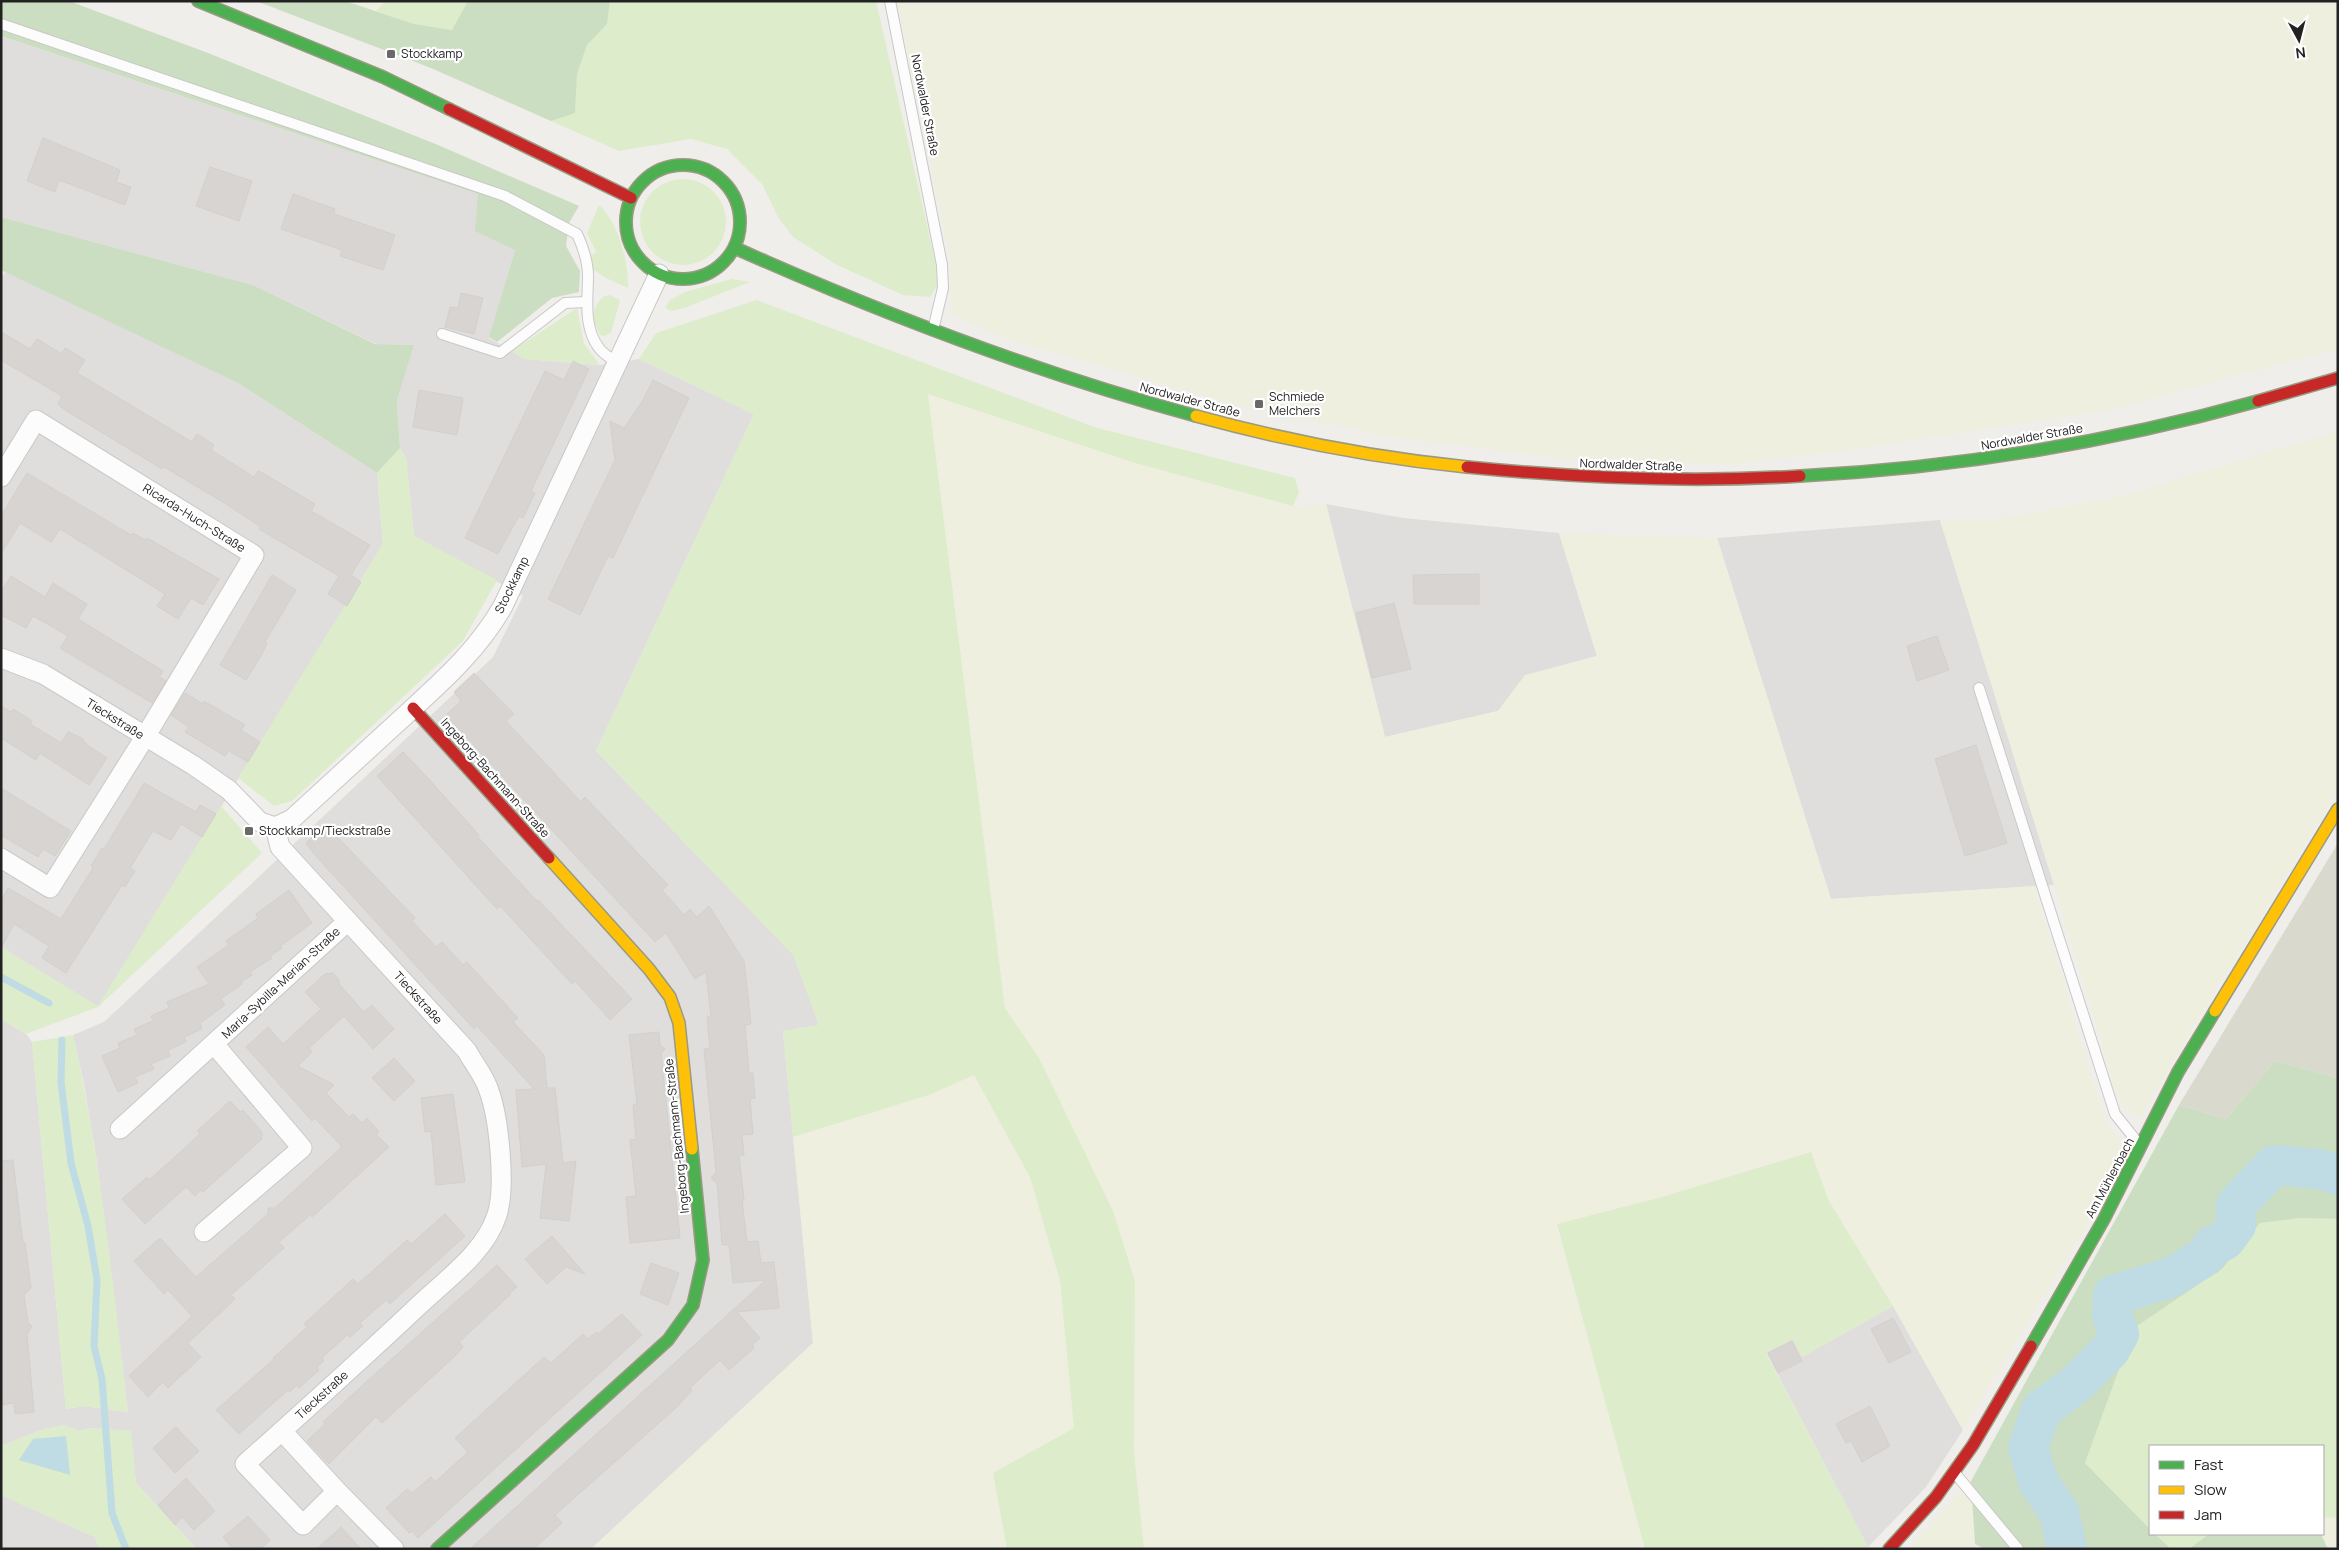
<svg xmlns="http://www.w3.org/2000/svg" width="2339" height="1550" viewBox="0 0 2339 1550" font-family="Manrope,sans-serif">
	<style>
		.residential { fill: #dfdedc }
		.construction { fill: #d9d9cd }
		.farmland { fill: #efefdf }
		.grass { fill: #ddeccb }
		.forest { fill: #cbdec1 }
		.water { fill: #bfdbe3 }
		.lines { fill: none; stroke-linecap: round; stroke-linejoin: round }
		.stream { stroke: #bfdbe3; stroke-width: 7 }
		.river { stroke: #bfdbe3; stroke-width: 40 }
		.building { fill: #d7d4d2; stroke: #d3d0cc }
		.lane-casing { stroke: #c9c8c7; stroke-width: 12 }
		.street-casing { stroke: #c9c8c7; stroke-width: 21 }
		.fast-casing { stroke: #999a82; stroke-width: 14 }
		.slow-casing { stroke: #999a82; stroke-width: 14 }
		.jam-casing { stroke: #999a82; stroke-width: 14 }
		.lane { stroke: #fdfcfc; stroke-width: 10 }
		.street { stroke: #fdfcfc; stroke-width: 19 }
		.fast { stroke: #4caf50; stroke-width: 11 }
		.slow { stroke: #ffc107; stroke-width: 11 }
		.jam { stroke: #c62828; stroke-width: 11 }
		.poi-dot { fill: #6a6968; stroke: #fff; stroke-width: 2 }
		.labels { text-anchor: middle; stroke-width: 4.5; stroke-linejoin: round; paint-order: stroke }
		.poi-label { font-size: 12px; fill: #222; stroke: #fff; text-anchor: start }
		.street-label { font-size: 12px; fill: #222; stroke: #fff }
	</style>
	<rect width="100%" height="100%" fill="#f0eeeb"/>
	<path class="residential" d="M1,36L478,194L515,250L489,338L525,359L600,365L639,359L754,414L596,751L794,955L819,1025L783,1031L813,1343L591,1549H197L136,1483L130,1431L91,1428L79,1431L64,1425L41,1430L1,1446V1019L26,1034L32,1042L66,1409L83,1406L128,1412L97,1162L84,1084L73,1035L104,1022L493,657L523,596L414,536L406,458L400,448L397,401L414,345L376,344L253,285L1,217Z
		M6,271L238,383L377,473L383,544L98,1007L1,947V278Z
		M1326,504L1403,518L1559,533L1597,656L1525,676L1498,711L1385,737Z
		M1940,520L2054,885L1831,899L1717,538Z
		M1893,1306L1963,1430L1926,1487L1868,1547L1766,1352L1793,1339L1802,1357Z
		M1,1495L95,1537L99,1549H1Z"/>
	<path class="construction" d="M2338,843V1078L2275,1061L2226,1119L2179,1105Z"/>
	<path class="farmland" d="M345,1H386L376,11Z
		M897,1H2338V349L2110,410L1836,452L1730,464L1562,459L1391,437L1224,402L1005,338L951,314V263Z
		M928,393L1135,463L1293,506L1326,504L1385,737L1498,711L1525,675L1597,656L1559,533L1717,538L1831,899L2034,886L2104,1117L2125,1150L2093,1214L1963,1430L1893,1306L1829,1201L1811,1152L1662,1197L1557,1225L1645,1549H1144L1134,1452L1135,1281L1113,1211L1039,1058L1005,1008Z
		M2338,431V789L2171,1064L2142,1117L2126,1110L2117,1095L2054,885L1940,520H1995L2120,496Z
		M974,1074L1030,1177L1060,1281L1074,1428L993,1473L1007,1549H591L813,1343L793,1137L929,1095Z
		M1971,1481L1975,1549H1907Z
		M2323,1517L2338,1518V1549H2328L2321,1534H2323Z"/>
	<path class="grass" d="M386,1H470L452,30L414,24L376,11Z
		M610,1H876L936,265L937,286L930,297L903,295L837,265L793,237L778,217L762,184L727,149L691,139L619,151L551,121L575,113L577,74L587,45L607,24Z
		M640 222a43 43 0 1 1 86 0a43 43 0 1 1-86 0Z
		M599,205C618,221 629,263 628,288L606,278L588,266V258L596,252L587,233Z
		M732,279L750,282L684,308L672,311L665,308L670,300L685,292Z
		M609,295L620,300L611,333L604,336L600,335C592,319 590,310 603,297Z
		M757,300L1094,427L1295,478L1299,492L1293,506L1135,463L928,394L1005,1008L1039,1058L1113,1211L1135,1281L1134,1452L1144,1549H1007L993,1473L1074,1428L1060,1281L1030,1177L974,1075L929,1095L793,1137L783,1031L819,1025L793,955L596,751L754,414L639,359L656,333Z
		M577,308L584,344L600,365L525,359L512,351Z
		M400,448L406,458L414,536L497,580L463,641L292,801L274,806L238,778L383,544L377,473Z
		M221,806L262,853L98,1007L26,1034L1,1019V947L98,1006Z
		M73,1035C101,1159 113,1286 128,1412L83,1406L66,1409L32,1042Z
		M1811,1152L1829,1201L1893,1306L1802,1357L1793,1339L1766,1353L1868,1547L1645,1549L1557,1224L1662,1197Z
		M2300,1218L2338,1219V1518L2323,1517V1446H2150V1529L2085,1463L2134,1328L2223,1268L2260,1223Z
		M64,1425L79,1431L91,1428L131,1431L136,1483L197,1549H99L95,1537L1,1495V1446L41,1430Z
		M2155,1534H2209L2189,1549H2171Z"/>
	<path class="forest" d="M1,1H69L208,53L438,145L579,206L569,223L566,246L580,271L579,292L552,298L497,342L489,337L515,250L475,231L478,194L1,36Z
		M256,1H345L414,24L452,30L468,1H610L607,24L587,45L577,74L575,113L551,121L431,68Z
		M1,217L253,285L375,344L414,345L397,401L400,448L377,473L238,383L1,270Z
		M2275,1061L2338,1078V1219L2300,1218L2260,1223L2223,1268L2134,1328L2085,1463L2150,1529V1534H2155L2171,1549H1985L1975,1544L1971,1481L2179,1105L2226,1119Z
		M2209,1534H2321L2328,1549H2189Z"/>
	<path class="water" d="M66,1436L70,1475L19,1460L33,1439Z"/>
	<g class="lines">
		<path class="stream" d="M1,977L49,1003
			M62,1040L61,1082L71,1163L88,1226L97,1280L94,1346L102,1379L112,1513L126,1549"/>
		<path class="river" d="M2067,1549L2059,1512L2038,1481L2028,1448L2041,1410L2075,1385L2110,1350L2119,1334L2112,1315L2113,1295L2170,1278L2206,1256L2212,1246L2225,1240L2236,1225V1205L2274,1165L2319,1169L2338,1175"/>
	</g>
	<path class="building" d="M43,138L120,170L116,182L131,187L125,205L59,180L55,192L27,181Z
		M210,167L252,181L239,221L196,206Z
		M293,194L335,209L334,214L395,235L383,270L340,256L342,250L281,229Z
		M461,293L483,298L474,334L445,327L450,307L458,308Z
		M1,332L30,349L37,339L62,354L65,348L85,360L77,373L192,442L197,434L214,445L211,450L254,477L258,471L266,475L315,504L311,511L370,545L351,575L361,582L347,606L328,594L339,576L259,529L261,527L226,504L164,467L162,469L65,410L58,404L62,396L1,360Z
		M573,361L589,369L531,491L535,493L523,518L519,516L498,554L465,538L545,371L564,380Z
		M653,380L689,398L613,558L608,556L580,615L548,599L615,460L610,421L624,428L643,400Z
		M419,390L463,398L457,435L413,427Z
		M27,473L131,535L133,533L145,540L147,538L219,579L203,605L191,598L178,619L157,606L165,594L60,529L51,542L20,523L1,554V516Z
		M1479,574V604H1414L1413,575Z
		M272,575L296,590L265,642L267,643L261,656L246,680L220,665Z
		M11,576L45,597L53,583L87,604L78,619L163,671L159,677L166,681L152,703L60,648L68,636L51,626L33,616L26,628L1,615V592Z
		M1394,603L1411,669L1372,678L1356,613Z
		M1937,636L1949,670L1917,681L1907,646Z
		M474,673L514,714L506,721L581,802L585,797L668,885L662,890L684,915L690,909L697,917L709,906L744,961L751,1024L745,1025L749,1073H753L755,1098L750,1099L753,1134L742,1135L744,1155H739L744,1200H742L747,1242L758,1241L761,1263L774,1262L779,1308L737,1312L760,1338L752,1345L754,1348L729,1370L720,1360L690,1388L692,1390L677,1407L555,1515L562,1523L534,1549H470L766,1280L733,1283L729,1245H722L717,1183L711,1178L716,1172L704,1049L710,1048L707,1017H711L706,972L695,979L666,933L655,942L446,715L461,701L454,692Z
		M185,693L203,704L204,701L245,725L241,730L260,742L248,762L229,751L225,756L185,732L189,727L171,715Z
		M1,706L11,712L13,709L32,721L30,724L61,743L68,732L82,738L87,745L107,758L89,785L40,753L36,760L1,738Z
		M1976,745L2007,843L1965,856L1935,759Z
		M403,752L426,776L479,835L477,836L537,901L538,900L632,999L610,1020L575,981L572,984L500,906L497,909L377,776Z
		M144,783L196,812L200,805L216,814L202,837L181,824L171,840L153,831L130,868L135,871L125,887L122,885L66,973L42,958L49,946L14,924L1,948V900L8,888L61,919L93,868L91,866L102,848L104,849Z
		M1,788L71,831L55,856L43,849L38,857L1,835Z
		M326,825L415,918L412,921L436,947L442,942L463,965L467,962L518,1018L513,1022L544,1055L547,1088H555L563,1163L576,1161L569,1221L540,1218L546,1164L522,1167L516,1090L534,1089L477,1026L474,1029L314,854L306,843Z
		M289,890L312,923L280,946L282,948L270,956L272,958L250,972L252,975L241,982L242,984L221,999L225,1005L200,1023L202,1029L184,1037L186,1042L168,1050L170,1056L151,1064L154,1069L135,1077L138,1083L118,1092L102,1056L120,1048L118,1043L137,1035L134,1029L153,1021L151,1016L169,1008L167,1002L209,984L197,967L229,945L226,941L258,918L256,914Z
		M333,973L339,980V984L364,1012L372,1005L394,1029L373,1049L344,1016L309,1048L312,1052L298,1066L334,1085L326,1093L349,1117L353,1114L362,1123L367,1118L379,1132L376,1134L389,1147L312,1217L310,1215L279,1242L284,1248L231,1295L235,1299L188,1343L201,1357L168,1388L163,1382L148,1397L129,1376L192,1316L168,1290L164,1294L134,1261L160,1238L196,1277L268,1214V1208H275L342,1147L315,1118L312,1121L246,1047L268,1027L283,1044L321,1009L305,992L325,974Z
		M659,1032L660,1045L665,1049L661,1053L680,1238L630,1243L626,1197L636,1196L630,1140L636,1139L633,1105L637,1104L629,1035Z
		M394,1058L415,1081L394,1101L372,1078Z
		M453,1094L465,1182L436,1185L431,1131L425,1132L421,1098Z
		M230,1101L241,1112L243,1110L262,1132V1139L203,1192L201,1190L195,1196L186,1187L145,1224L122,1199L147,1177L149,1180L166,1165L200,1134L197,1131Z
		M13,1160L23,1244L25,1243L31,1288L24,1295L28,1323L32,1326L27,1334L34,1412L15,1414L14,1403L1,1405V1161Z
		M445,1214L465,1236L390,1304L386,1300L360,1323L363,1326L356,1332L350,1337L347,1335L322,1358L324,1361L317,1367L319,1370L299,1388L297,1385L290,1392L288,1390L239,1434L216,1410L274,1359L273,1358L307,1327L304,1324L353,1279L358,1284L407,1240L411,1244Z
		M552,1236L585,1274L566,1267L547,1284L525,1259Z
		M651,1263L679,1273L668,1305L640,1294Z
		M497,1265L517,1287L510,1293V1295L459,1342L463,1347L455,1356L382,1423L376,1417L329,1464L307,1441L325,1424L323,1422L366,1382Z
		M622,1314L642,1335L418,1538L412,1531L409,1533L386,1508L407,1489L412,1493L431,1477L435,1482L468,1452L455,1438L544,1357L551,1363L583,1334L588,1339L596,1332L598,1334Z
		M1893,1318L1911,1352L1889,1363L1871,1329Z
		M1792,1341L1802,1361L1778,1373L1768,1353Z
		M1870,1406L1890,1446L1862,1462L1851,1441L1846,1443L1836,1424Z
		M176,1427L199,1451L175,1473L153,1448Z
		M186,1478L215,1511L194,1530L182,1517L175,1525L158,1505Z
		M248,1516L270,1540L261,1549H233L223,1537Z
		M341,1527L361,1549H317Z"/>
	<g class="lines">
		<g class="lane-casing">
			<path id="lane" d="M890,1L942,265L943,288L933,330
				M1,24L505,196L577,234C583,247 588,261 588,276C588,299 583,327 599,348C603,354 611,358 617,363
				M442,334L500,353L565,303L586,302
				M1979,688L2115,1114L2139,1144
				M1954,1472L2018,1549"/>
		</g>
		<g class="street-casing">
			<path id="street" d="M1,477L36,420L254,555L145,737L50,888L1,858
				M1,658L43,674L193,765L229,790L260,822L275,827
				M275,827L280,847L467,1051C474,1064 485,1077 489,1091C499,1118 506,1187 497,1215C485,1253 444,1281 416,1308C360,1361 303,1412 245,1464L303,1525L337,1491L282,1431
				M275,827L292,819C328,786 363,754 399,721C438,685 477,652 503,606L659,274
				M120,1129L348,921
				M204,1232L302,1148L214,1044
				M337,1491L394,1549"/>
		</g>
		<g class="fast-casing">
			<path id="fast" d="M198,1L383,77L449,109
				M626 222a57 57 0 1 1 114 0a57 57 0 1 1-114 0Z
				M735,248C885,315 1037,373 1196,416
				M1800,476C1955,468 2108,443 2258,401
				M2031,1346L2104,1219L2178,1072L2215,1011
				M437,1549L668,1340L693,1305L703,1260L692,1149"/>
		</g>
		<g class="slow-casing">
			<path id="slow" d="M1196,416C1284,440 1376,458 1467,467
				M549,858L649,969L670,997L679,1023L692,1149
				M2215,1011L2338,809"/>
		</g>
		<g class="jam-casing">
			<path id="jam" d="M449,109L631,198
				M2258,401L2338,378
				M1467,467C1578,478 1688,483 1800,476
				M413,708L549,858
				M1889,1549L1936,1497L1973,1445L2031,1346"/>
		</g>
		<use href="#lane" class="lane"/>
		<use href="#street" class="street"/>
		<use href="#fast" class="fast"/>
		<use href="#slow" class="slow"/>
		<use href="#jam" class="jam"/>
	</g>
	<g class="poi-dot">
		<rect x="386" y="49" width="10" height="10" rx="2.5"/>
		<rect x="1254" y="399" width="10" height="10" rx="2.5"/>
		<rect x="244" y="826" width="10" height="10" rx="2.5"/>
	</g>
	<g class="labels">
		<g class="poi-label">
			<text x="401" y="58">Stockkamp</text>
			<text x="1269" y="401">Schmiede<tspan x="1269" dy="14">Melchers</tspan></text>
			<text x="259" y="835">Stockkamp/Tieckstraße</text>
		</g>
		<g class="street-label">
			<text transform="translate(925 105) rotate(79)" y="4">Nordwalder Straße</text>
			<text transform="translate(1190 400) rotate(15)" y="4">Nordwalder Straße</text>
			<text transform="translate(2032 437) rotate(-10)" y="4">Nordwalder Straße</text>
			<text transform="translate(1631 465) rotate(2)" y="4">Nordwalder Straße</text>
			<text transform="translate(194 518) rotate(32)" y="4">Ricarda-Huch-Straße</text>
			<text transform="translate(512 585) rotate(-64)" y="4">Stockkamp</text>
			<text transform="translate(115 719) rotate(32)" y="4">Tieckstraße</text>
			<text transform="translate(495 778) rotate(48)" y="4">Ingeborg-Bachmann-Straße</text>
			<text transform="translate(281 983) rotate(-43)" y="4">Maria-Sybilla-Merian-Straße</text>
			<text transform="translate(418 998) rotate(48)" y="4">Tieckstraße</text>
			<text transform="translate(677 1136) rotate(-96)" y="4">Ingeborg-Bachmann-Straße</text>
			<text transform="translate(2110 1178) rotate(-62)" y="4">Am Mühlenbach</text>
			<text transform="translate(322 1395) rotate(-42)" y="4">Tieckstraße</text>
		</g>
	</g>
	<rect width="2339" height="1550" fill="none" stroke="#222222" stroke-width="5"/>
	<rect x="2149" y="1445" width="175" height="90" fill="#ffffff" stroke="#a7a7a7"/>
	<rect x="2159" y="1461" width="25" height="8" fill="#4caf50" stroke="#a7a7a7"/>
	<text x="2194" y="1470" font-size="15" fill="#222222">Fast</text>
	<rect x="2159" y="1486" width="25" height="8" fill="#ffc107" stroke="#a7a7a7"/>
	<text x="2194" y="1495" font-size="15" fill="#222222">Slow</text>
	<rect x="2159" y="1511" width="25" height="8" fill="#c62828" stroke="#a7a7a7"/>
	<text x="2194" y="1520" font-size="15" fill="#222222">Jam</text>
	<g transform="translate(2299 40) rotate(173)" stroke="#ffffff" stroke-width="4" paint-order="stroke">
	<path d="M0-4L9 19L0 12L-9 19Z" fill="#222222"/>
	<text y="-8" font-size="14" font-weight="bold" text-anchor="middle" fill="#222222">N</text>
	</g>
</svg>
